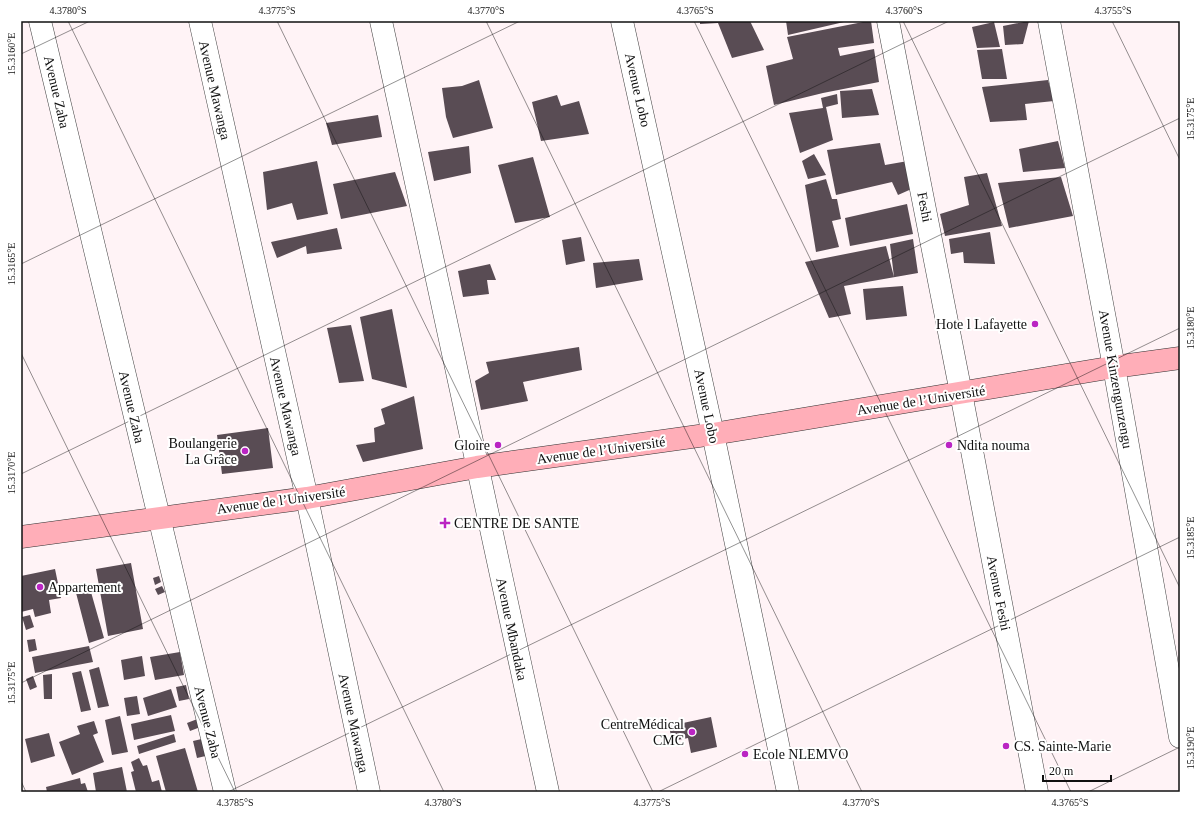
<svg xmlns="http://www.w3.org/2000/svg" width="1201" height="813" viewBox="0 0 1201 813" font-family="'Times New Roman',serif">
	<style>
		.building { fill: #594c54 }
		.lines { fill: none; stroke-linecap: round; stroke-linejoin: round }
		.street-casing { stroke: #434343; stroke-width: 23 }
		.secondary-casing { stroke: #323232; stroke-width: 23 }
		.street { stroke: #fff; stroke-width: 22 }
		.secondary { stroke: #ffaeb8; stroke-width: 22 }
		.ticks { fill: none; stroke: #101010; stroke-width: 1; stroke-opacity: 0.45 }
		.poi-dot { fill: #ba25c3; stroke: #fff; stroke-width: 1.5 }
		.labels { text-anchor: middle; stroke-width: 4; stroke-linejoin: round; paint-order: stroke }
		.street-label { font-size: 14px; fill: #101010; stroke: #fff }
		.poi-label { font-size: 14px; fill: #101010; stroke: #fff; text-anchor: start }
		.neatline { fill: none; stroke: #101010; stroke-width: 1.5 }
		.ticks-label { font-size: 10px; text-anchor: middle; fill: #101010 }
	</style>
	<rect width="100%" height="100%" fill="#fff3f6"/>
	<path class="building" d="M700,21H750L764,50L732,58L718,23L700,24Z
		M786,21H844V22L788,35Z
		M868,21H871L874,43L838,48L840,56L874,49L879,82L823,93L774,105L766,66L793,59L787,37Z
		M1029,21L1023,44L1005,45L1003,26Z
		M994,22L1000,47L977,48L972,27Z
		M1002,49L1007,79H982L977,50Z
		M479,80L493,128L453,138L446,117L442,88L462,86Z
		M1048,80L1054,101L1025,104L1027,120L990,122L982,87Z
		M872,89L879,115L842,118L840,91Z
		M837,94L838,104L826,107L833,140L800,153L789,113L823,108L821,98Z
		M557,95L561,106L579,101L589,134L541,141L532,102Z
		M378,115L382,137L332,145L326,123Z
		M1058,141L1065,168L1023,172L1019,149Z
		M880,143L885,165L908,161L916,187L898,195L892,182L836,195L827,150Z
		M469,146L471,173L434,181L428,152Z
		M814,154L826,175L808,179L802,161Z
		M533,157L550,217L515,223L498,165Z
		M317,161L328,214L297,220L292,203L267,210L263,172Z
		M395,172L407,206L341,219L333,184Z
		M987,173L1002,226L945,236L940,214L969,205L964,177Z
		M1061,177L1073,216L1009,228L998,183Z
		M826,179L832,199H837L841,219L832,221L839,247L816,252L805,185Z
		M907,204L913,234L850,246L845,218Z
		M337,228L342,249L307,254L306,246L277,258L271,242Z
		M990,232L995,264L964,263L963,252L951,254L949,239Z
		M581,237L585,261L566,265L562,240Z
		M913,239L918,273L844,286L851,314L829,318L805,262L886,246L894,277L890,244Z
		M639,259L643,280L596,288L593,263Z
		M490,264L496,280H487L489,294L463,297L458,271Z
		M903,286L907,316L866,320L863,289Z
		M392,309L407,388L372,379L360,317Z
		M351,325L364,381L339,383L327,328Z
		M579,347L582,370L523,382L528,401L481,410L475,381L489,373L486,362Z
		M414,396L423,449L363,462L356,445L375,442L374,428L385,424L381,409Z
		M268,428L273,468L222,474L217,435Z
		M131,563L143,629L108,636L96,569Z
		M55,569L61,598L49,600L51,613L35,617L33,609L21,612V576Z
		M159,576L161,582L155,585L153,578Z
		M89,585L104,638L89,643L75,589Z
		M162,586L165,592L158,595L155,589Z
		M30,615L34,627L26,630L22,617Z
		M35,639L37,650L29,652L27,640Z
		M89,646L93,662L35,673L32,657Z
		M180,652L184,675L155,680L150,657Z
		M142,656L145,676L124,680L121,660Z
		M99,667L109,706L98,708L89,670Z
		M81,671L91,710L81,712L72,673Z
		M52,674V699H44L43,675Z
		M33,676L37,687L30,690L26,679Z
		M186,685L189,699L179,701L176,687Z
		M171,689L177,707L148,716L143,698Z
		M137,696L140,714L127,716L124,698Z
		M171,715L175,731L134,740L131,724Z
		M120,716L128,752L112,755L105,720Z
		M711,717L717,747L691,753L688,738L672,741L669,726Z
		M200,718L203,726L190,731L187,723Z
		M94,721L98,733L93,735L104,762L72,775L59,742L80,734L77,726Z
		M49,733L55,756L31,763L25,739Z
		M174,734L176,742L139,754L137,746Z
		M206,738L210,755L197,758L193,741Z
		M185,748L198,792H166L156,756Z
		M139,758L143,766L147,765L152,782L159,780L162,792H136L131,772L134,771L131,762Z
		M122,767L127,792H96L93,773Z
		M80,778L81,784L85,783L88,792H47L46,787Z"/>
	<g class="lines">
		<g class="street-casing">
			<path id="street" d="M40,21L225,792
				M200,21L307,498L369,792
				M381,21L548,792
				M622,21L713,434L788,792
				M888,21L961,393L1037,792
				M1049,21L1114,367L1180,737"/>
		</g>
		<g class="secondary-casing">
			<path id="secondary" d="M21,537L307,498L477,467L713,434L1114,367L1180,358"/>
		</g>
		<use href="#street" class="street"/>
		<use href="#secondary" class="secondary"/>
	</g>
	<path class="ticks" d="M68,21L444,792M277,21L653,792M486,21L862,792M694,21L1071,792M903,21L1180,588M1112,21L1180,160M21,54L90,21M21,264L520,21M21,353L235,792M21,474L949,21M21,683L1180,118M21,781L26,792M228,792L1180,328M658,792L1180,537M1088,792L1180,747"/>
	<g class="poi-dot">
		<circle cx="1035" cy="324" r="4"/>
		<circle cx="498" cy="445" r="4"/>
		<circle cx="949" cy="445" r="4"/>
		<circle cx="245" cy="451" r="4"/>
		<path d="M443 517h4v4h4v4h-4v4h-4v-4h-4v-4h4z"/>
		<circle cx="40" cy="587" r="4"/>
		<circle cx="692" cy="732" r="4"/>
		<circle cx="1006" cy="746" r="4"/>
		<circle cx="745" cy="754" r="4"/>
	</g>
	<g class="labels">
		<g class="street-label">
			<text transform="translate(215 90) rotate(77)" y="5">Avenue Mawanga</text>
			<text transform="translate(638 90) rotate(77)" y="5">Avenue Lobo</text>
			<text transform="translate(57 92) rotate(77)" y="5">Avenue Zaba</text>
			<text transform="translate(925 207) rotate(79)" y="5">Feshi</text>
			<text transform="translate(1116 379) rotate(80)" y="5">Avenue Kinzengunzengu</text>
			<text transform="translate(921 400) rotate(-9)" y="5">Avenue de l’Université</text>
			<text transform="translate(286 406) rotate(77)" y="5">Avenue Mawanga</text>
			<text transform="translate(707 406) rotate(78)" y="5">Avenue Lobo</text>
			<text transform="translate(132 407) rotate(77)" y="5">Avenue Zaba</text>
			<text transform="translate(601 450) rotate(-8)" y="5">Avenue de l’Université</text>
			<text transform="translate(281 500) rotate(-8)" y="5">Avenue de l’Université</text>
			<text transform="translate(999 593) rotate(79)" y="5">Avenue Feshi</text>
			<text transform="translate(512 629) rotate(78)" y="5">Avenue Mbandaka</text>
			<text transform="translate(208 722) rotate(76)" y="5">Avenue Zaba</text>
			<text transform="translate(354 723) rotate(78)" y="5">Avenue Mawanga</text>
		</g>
		<g class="poi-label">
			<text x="1027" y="329" text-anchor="end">Hote l Lafayette</text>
			<text x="237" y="448" text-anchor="end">Boulangerie<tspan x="237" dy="16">La Grâce</tspan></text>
			<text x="490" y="450" text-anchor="end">Gloire</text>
			<text x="957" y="450">Ndita nouma</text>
			<text x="454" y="528">CENTRE DE SANTE</text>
			<text x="48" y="592">Appartement</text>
			<text x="684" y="729" text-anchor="end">CentreMédical<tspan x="684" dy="16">CMC</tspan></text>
			<text x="1014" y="751">CS. Sainte-Marie</text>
			<text x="753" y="759">Ecole NLEMVO</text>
		</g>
	</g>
	<rect width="1201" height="813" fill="none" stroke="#ffffff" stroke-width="44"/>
	<path d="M1043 775v6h68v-6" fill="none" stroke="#101010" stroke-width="2"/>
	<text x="1049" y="775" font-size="12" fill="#101010" stroke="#ffffff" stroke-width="3" paint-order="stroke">20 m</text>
	<rect x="22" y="22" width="1157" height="769" class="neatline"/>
	<g class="ticks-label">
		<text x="68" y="14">4.3780°S</text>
		<text x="277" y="14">4.3775°S</text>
		<text x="486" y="14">4.3770°S</text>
		<text x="695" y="14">4.3765°S</text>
		<text x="904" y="14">4.3760°S</text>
		<text x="1113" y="14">4.3755°S</text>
		<text transform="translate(11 54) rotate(-90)" y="4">15.3160°E</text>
		<text transform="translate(1190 119) rotate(-90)" y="4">15.3175°E</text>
		<text transform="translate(11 264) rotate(-90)" y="4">15.3165°E</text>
		<text transform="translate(1190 328) rotate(-90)" y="4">15.3180°E</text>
		<text transform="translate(11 473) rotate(-90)" y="4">15.3170°E</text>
		<text transform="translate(1190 538) rotate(-90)" y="4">15.3185°E</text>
		<text transform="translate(11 683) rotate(-90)" y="4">15.3175°E</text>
		<text transform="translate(1190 748) rotate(-90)" y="4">15.3190°E</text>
		<text x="235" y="806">4.3785°S</text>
		<text x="443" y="806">4.3780°S</text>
		<text x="652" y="806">4.3775°S</text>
		<text x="861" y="806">4.3770°S</text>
		<text x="1070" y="806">4.3765°S</text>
	</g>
</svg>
